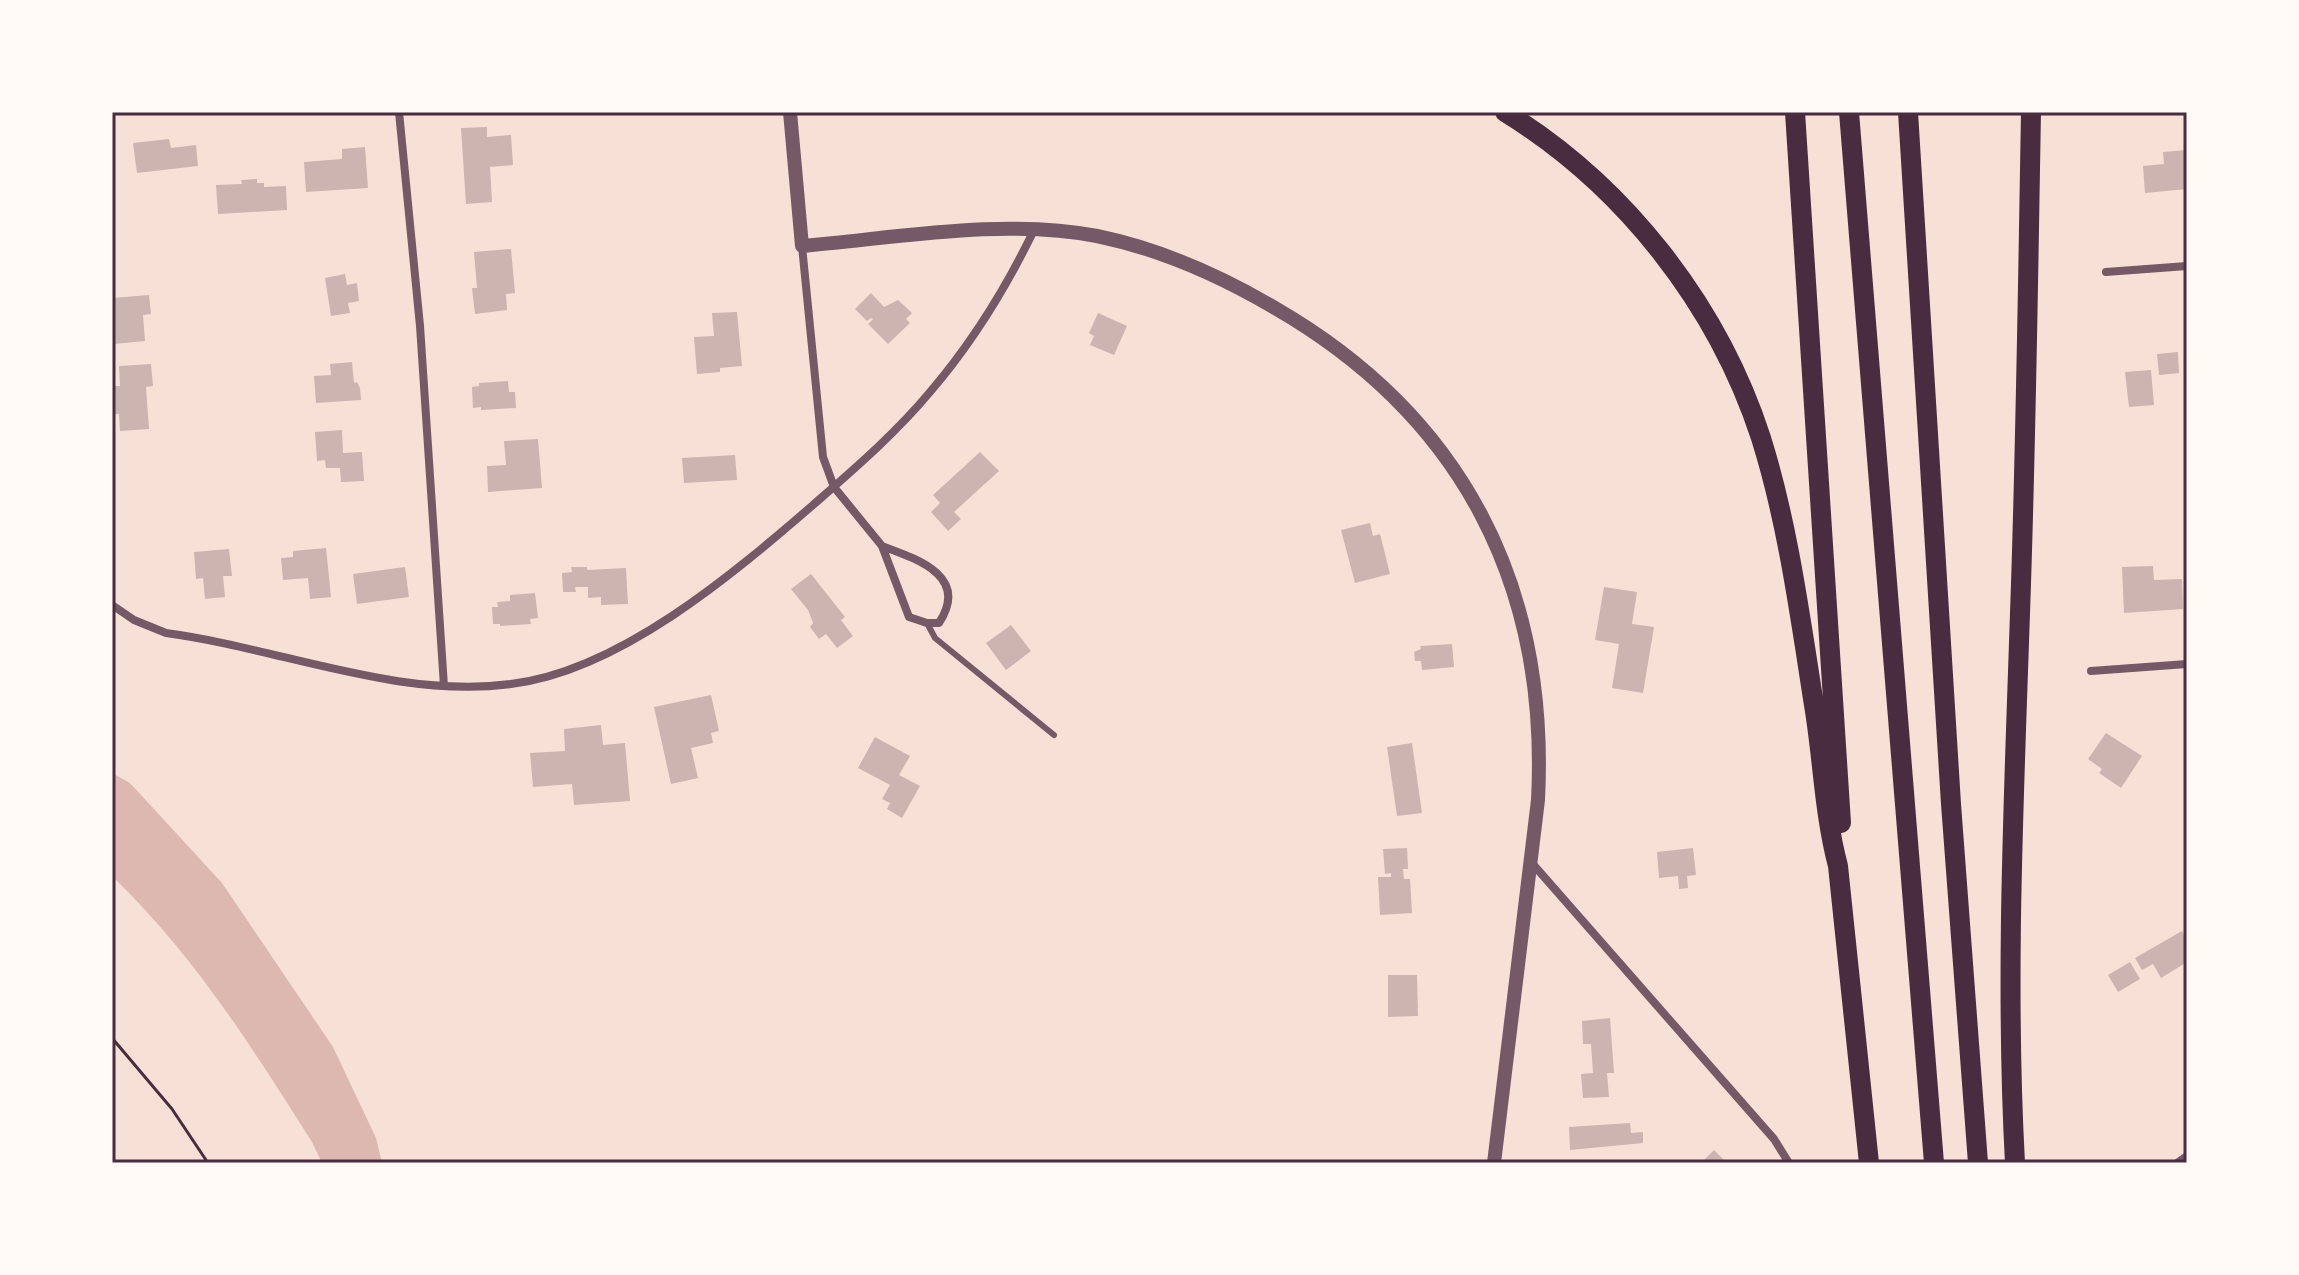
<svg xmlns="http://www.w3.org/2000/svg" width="2299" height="1275" viewBox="0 0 2299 1275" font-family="'Golos Text',sans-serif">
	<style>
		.water { fill: #dcb8b0 }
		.building { fill: #ccb4b1 }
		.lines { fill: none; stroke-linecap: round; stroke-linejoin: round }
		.path { stroke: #4a2c40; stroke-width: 3 }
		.service { stroke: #755966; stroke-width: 6 }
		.minor { stroke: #755966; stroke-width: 8 }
		.tertiary { stroke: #755966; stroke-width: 14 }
		.motorway { stroke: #4a2c40; stroke-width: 20 }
		.neatline { fill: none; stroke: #4a2c40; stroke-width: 3 }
	</style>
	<rect width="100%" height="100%" fill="#f7e1d7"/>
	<path class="water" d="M112,773L130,783L222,883L333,1047L376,1138L382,1163H322L312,1142C252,1047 193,954 112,876Z"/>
	<path class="building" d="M487,127V137L511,135L513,165L490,167L492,202L466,204L461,128Z
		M169,139L171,148L196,145L198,166L137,173L133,143Z
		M365,147L368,188L306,192L304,162L342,159V149Z
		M2187,150V189L2145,193L2143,166L2164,164L2163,152Z
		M257,179V183H264V187L286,186L287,210L218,214L216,185L242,184L241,180Z
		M511,249L515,293L506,294L507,310L475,314L472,288H477L474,252Z
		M345,274L347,285L357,283L359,301L348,303L350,313L331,316L325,278Z
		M871,293L884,307L898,300L912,313L906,319L910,323L888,344L868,324L873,319L871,318L867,321L855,309Z
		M149,295L151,314L143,315L145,341L114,344L112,298Z
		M737,312L742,366L720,368V372L697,374L694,337L714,336L712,313Z
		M1098,313L1127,326L1114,355L1090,345L1094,336L1089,333Z
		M2178,352L2179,373L2159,375L2157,354Z
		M352,362L354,383L357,382L360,388L361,400L316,403L314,376L331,375L330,364Z
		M151,364L153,386L146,387L149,429L120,431L119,414H112V386H120L119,366Z
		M2151,370L2154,405L2129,407L2125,372Z
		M508,381L509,392H515L516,408L481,410V407L473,408L472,387L479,386V383Z
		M342,430L343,453L362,452L364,481L341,482L340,468H326L325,460L317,461L315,432Z
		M538,439L542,488L488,492L487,466L506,465L504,441Z
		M980,452L999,471L954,512L961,519L948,531L931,512L940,503L933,495Z
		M735,455L737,480L684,483L682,458Z
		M1370,523L1373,536L1380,534L1390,574L1355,583L1341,530Z
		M326,548L331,597L310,599L308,578L283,580L281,558L293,557V551Z
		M229,549L232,576H223L225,597L205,599L203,578L196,579L194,552Z
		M2153,566L2154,580L2182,579L2183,609L2124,613L2122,567Z
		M405,567L409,597L357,604L353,574Z
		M571,567H587V570L626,568L628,604L601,605V597L588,598V587H575L576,592H563L562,573L572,572Z
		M811,574L845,617L841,620L853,636L837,648L826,634L819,639L810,627L813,623L808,610L791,589Z
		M1604,587L1637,592L1632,624L1654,627L1643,693L1612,688L1619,644L1595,640Z
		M535,593L538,618L530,619L531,624L500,626V624H493L492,607H498L497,602L510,601V595Z
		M1011,625L1031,651L1006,670L986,643Z
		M1452,644L1454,667L1422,670L1421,661H1415L1414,652L1421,649L1420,646Z
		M711,695L719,731L711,733L713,743L691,748L698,778L671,784L654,707Z
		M601,725L603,745L625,743L630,801L574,805L572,784L533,787L530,753L565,751L564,729Z
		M2106,733L2142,756L2121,788L2099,773L2102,769L2088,759Z
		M875,737L910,756L899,775L920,786L902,818L887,809L890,803L882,799L890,785L858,768Z
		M1412,743L1422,813L1397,816L1387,747Z
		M1407,848L1408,869H1403L1404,879H1410L1412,913L1380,915L1378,877H1391V873L1385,874L1383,849Z
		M1693,848L1696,875L1687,876L1688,888L1679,889L1678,876L1659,878L1657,852Z
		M2182,931L2187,941V962L2161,978L2153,964L2142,970L2135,958Z
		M2130,962L2140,979L2118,992L2108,975Z
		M1388,975H1417L1418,1016L1388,1017Z
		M1610,1018L1614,1073H1607L1609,1097L1583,1098L1581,1074L1593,1073L1591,1044H1583L1582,1021Z
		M1630,1123L1631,1133L1643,1132V1143L1570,1150L1569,1127Z
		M1714,1150L1727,1163H1701Z"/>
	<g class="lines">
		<path class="path" d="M112,1038L172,1109L208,1163"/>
		<path class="service" d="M927,623L935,638L1054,735"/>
		<path class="minor" d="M399,112L420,326L444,686
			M802,246L823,457L834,487L882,546L909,617L927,623H939C970,576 917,559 882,546
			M2106,272L2187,266
			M112,605L134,620L166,633C279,648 396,699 511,684C619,671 732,575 813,505C854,469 895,434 930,392C972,343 1006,288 1034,230
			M2091,671L2187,664
			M1531,862L1774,1139L1789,1163
			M2177,1163L2187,1156"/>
		<path class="tertiary" d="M790,112L802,246C896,238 1003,218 1097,236C1160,249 1219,275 1275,308C1462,416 1549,585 1538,800L1494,1163"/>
		<path class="motorway" d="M1505,112C1624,185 1718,305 1761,438C1788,524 1800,616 1814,705C1823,759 1824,813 1838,866L1869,1163
			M1795,112L1841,823
			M1849,112L1934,1163
			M1908,112L1951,804L1978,1163
			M2015,1163C2005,980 2014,796 2020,613C2026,446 2028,279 2031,112"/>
	</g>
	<rect width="2299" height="1275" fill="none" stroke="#fffaf5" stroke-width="228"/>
	<rect x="114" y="114" width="2071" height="1047" class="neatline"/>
</svg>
